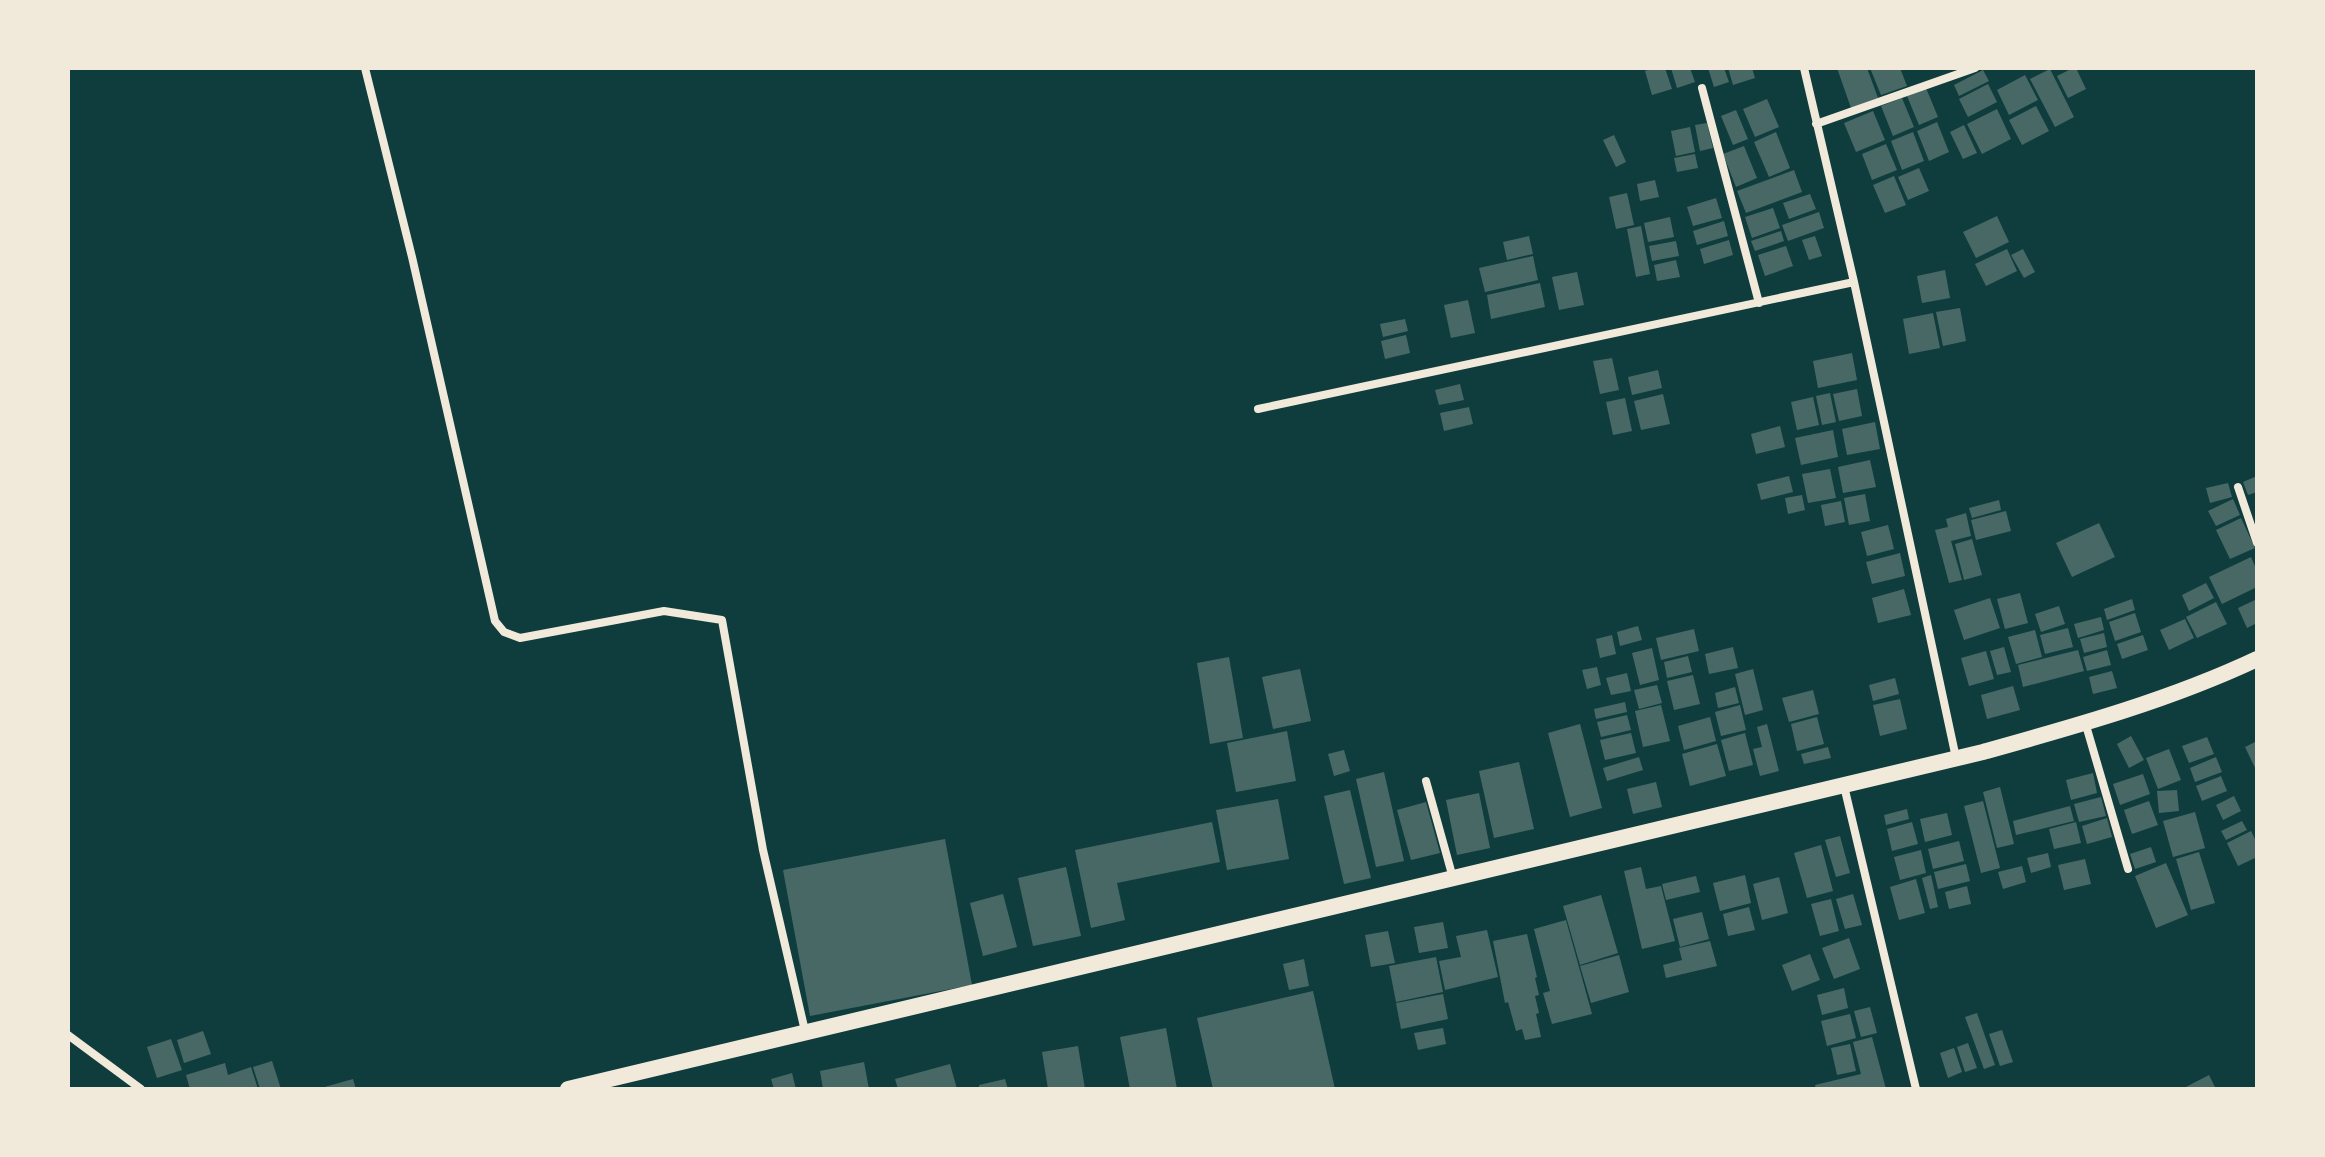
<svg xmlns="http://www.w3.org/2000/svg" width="2325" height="1157" viewBox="0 0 2325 1157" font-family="'PT Sans Narrow',sans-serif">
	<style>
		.building { fill: #486865 }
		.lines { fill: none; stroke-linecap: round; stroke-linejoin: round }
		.minor { stroke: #f1e9da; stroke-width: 8 }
		.secondary { stroke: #f1e9da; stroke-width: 16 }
	</style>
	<rect width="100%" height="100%" fill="#0f3d3e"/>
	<path class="building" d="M1653,68H1665L1672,89L1652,95L1645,71Z
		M1671,68H1690L1695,82L1677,88Z
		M1708,68H1724L1729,82L1714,87Z
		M1728,68H1752L1755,78L1733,85Z
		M1837,68H1867L1878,98L1851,108Z
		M1870,68H1900L1907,86L1881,95Z
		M2073,68H2076L2086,89L2068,98L2057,76Z
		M2050,69L2074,117L2055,127L2030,79Z
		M1983,70L1989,81L1959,96L1954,85Z
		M2025,75L2038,100L2009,115L1997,90Z
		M1988,84L1997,102L1968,117L1959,99Z
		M1926,88L1938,117L1919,125L1907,96Z
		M1902,98L1914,127L1893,136L1881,106Z
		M1767,99L1779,127L1755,137L1743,109Z
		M2036,106L2049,131L2022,145L2009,120Z
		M1997,109L2011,139L1982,154L1967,124Z
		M1736,110L1748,139L1733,145L1721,116Z
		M1873,111L1885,140L1856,152L1844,123Z
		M1937,122L1949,152L1929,161L1917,131Z
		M1707,123L1713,148L1700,151L1695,125Z
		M1964,125L1977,153L1963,159L1950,132Z
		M1690,127L1695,152L1676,156L1671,131Z
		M1776,132L1790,168L1769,177L1754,142Z
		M1913,132L1924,161L1902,170L1891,141Z
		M1614,135L1626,162L1616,167L1603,140Z
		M1886,144L1897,170L1872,180L1862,154Z
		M1744,146L1757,178L1736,187L1723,154Z
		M1695,154L1698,168L1677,172L1674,158Z
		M1919,168L1929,191L1908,200L1898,177Z
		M1794,170L1802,192L1746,213L1737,191Z
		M1894,176L1906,205L1885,213L1873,185Z
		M1655,180L1659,197L1640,201L1637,184Z
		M1627,193L1634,225L1616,229L1609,197Z
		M1810,194L1816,209L1789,219L1783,203Z
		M1716,198L1722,218L1693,226L1687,207Z
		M1773,208L1780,228L1752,238L1745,217Z
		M1819,212L1824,228L1788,241L1782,225Z
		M1997,216L2009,242L1976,258L1963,232Z
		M1670,217L1674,237L1648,242L1644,223Z
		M1724,221L1728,236L1697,245L1693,231Z
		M1641,226L1650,274L1636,277L1627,229Z
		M1781,231L1784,241L1755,251L1751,241Z
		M1529,236L1533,254L1507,260L1503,242Z
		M1815,236L1822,256L1809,260L1802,240Z
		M1729,240L1733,255L1704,264L1700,249Z
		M1676,241L1679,256L1652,261L1649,246Z
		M1786,246L1793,266L1765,276L1758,255Z
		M2007,249L2017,271L1986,286L1975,264Z
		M2023,249L2035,272L2024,278L2011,255Z
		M1533,256L1538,280L1485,292L1479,268Z
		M1676,260L1680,277L1657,281L1654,265Z
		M1945,270L1950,298L1922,303L1917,276Z
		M1577,272L1584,305L1559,310L1552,277Z
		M1540,283L1545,307L1491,319L1487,295Z
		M1468,300L1475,333L1451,338L1444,305Z
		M1960,308L1966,341L1943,346L1936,312Z
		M1933,313L1940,348L1909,354L1903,319Z
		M1405,319L1408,331L1383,337L1380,324Z
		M1406,335L1410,353L1385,359L1381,341Z
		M1852,353L1857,380L1818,388L1813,361Z
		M1612,358L1619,390L1600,394L1593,361Z
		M1658,370L1662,388L1632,395L1628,377Z
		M1460,384L1464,400L1439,405L1435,390Z
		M1857,389L1862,416L1839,421L1833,394Z
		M1830,393L1836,422L1822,425L1816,396Z
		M1663,394L1670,424L1641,430L1634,401Z
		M1813,397L1819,425L1797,430L1791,402Z
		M1625,398L1632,431L1613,435L1606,402Z
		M1469,407L1473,424L1444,431L1440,413Z
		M1875,422L1880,449L1847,455L1842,429Z
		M1780,426L1785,447L1756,454L1751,434Z
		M1833,430L1838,457L1801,465L1795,438Z
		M1870,460L1876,487L1843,493L1838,467Z
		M1830,469L1836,498L1808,503L1802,474Z
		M1789,476L1793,492L1761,500L1757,484Z
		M2257,476V492L2248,495L2243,482Z
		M2228,483L2232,497L2210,503L2206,488Z
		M1865,494L1870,521L1849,525L1844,498Z
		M1802,495L1805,510L1788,514L1785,498Z
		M2233,499L2240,515L2216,526L2208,511Z
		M1999,500L2001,510L1972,518L1969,508Z
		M1841,501L1845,522L1825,526L1821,505Z
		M2006,511L2011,531L1976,540L1971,520Z
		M1966,513L1971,536L1951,541L1962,580L1949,583L1935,530L1948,527L1946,519Z
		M2241,518L2255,548L2230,559L2216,530Z
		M2099,523L2115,557L2072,577L2056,543Z
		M1888,525L1894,549L1867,556L1861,532Z
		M1972,539L1982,575L1964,580L1955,544Z
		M1900,553L1905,576L1872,584L1866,562Z
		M2251,557L2257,571V587L2222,604L2209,577Z
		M2206,583L2214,598L2189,611L2182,595Z
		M1904,589L1911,615L1878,623L1872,598Z
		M2020,593L2028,623L2005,629L1997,599Z
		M1990,598L2000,628L1964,640L1954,610Z
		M2132,599L2135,610L2107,620L2104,609Z
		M2257,599V623L2247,628L2238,608Z
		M2216,602L2227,624L2197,638L2186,617Z
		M2059,606L2065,624L2041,632L2035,614Z
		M2135,613L2141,632L2115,641L2109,622Z
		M2101,617L2104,630L2078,638L2074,624Z
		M2185,619L2194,638L2169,650L2160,630Z
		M1638,626L1642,640L1620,646L1617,632Z
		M2068,628L2073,647L2045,654L2040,635Z
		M1694,629L1699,651L1661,660L1656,638Z
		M2035,630L2042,657L2016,664L2008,637Z
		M2104,633L2107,647L2084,653L2080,639Z
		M1612,635L1616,654L1600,658L1596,639Z
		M2143,635L2148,650L2122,659L2117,644Z
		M1733,647L1738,668L1709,674L1705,654Z
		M2004,647L2011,672L1997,675L1990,651Z
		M1652,648L1659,680L1640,685L1632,653Z
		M2078,650L2084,671L2023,687L2018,665Z
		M2107,650L2111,665L2087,671L2083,657Z
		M1986,651L1994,679L1969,686L1961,658Z
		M1688,656L1692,672L1667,678L1664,662Z
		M1229,657L1243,738L1210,744L1197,663Z
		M1597,667L1601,685L1587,689L1582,670Z
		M1300,669L1311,721L1273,729L1262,677Z
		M1753,669L1763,710L1745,715L1735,674Z
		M2112,671L2117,688L2093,694L2089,677Z
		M1627,673L1631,691L1611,695L1606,678Z
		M1693,675L1700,704L1674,710L1667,681Z
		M1895,678L1899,694L1873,701L1869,685Z
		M1657,685L1662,703L1639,709L1634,690Z
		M2013,686L2020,710L1987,719L1981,695Z
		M1735,687L1739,703L1718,708L1715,693Z
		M1813,690L1819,714L1789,722L1782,698Z
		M1900,699L1907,729L1880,736L1873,705Z
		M1625,702L1627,712L1596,719L1594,709Z
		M1661,705L1670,741L1643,747L1635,711Z
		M1740,705L1746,730L1721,736L1715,712Z
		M1627,715L1631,730L1601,737L1597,722Z
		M1710,717L1716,741L1684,750L1678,726Z
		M1817,717L1824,744L1797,751L1791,724Z
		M1580,724L1602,808L1570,817L1548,733Z
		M1767,724L1779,771L1760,776L1753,749L1762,747L1757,727Z
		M1287,731L1296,781L1236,792L1227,743Z
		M1631,733L1636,753L1605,760L1600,740Z
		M1745,733L1753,765L1729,771L1721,740Z
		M2131,736L2144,760L2129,768L2117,744Z
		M2207,737L2214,754L2189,763L2182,746Z
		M2257,741V772L2245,747Z
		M1717,744L1726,776L1690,786L1682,754Z
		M1828,747L1831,758L1804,764L1801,754Z
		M2169,749L2181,780L2158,789L2146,758Z
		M1344,750L1350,771L1334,776L1328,754Z
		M1639,757L1643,770L1607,781L1603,768Z
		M2216,757L2222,772L2195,782L2190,768Z
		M1519,762L1534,829L1494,838L1479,771Z
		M1384,772L1404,861L1376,867L1356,779Z
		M2093,773L2097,793L2071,800L2066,780Z
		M2143,774L2150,794L2120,805L2113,784Z
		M2221,776L2227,791L2202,801L2196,786Z
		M1656,782L1662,807L1633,814L1627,789Z
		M2000,787L2014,844L1997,848L1983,792Z
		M1350,790L1371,878L1344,884L1324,796Z
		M2177,790L2179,811L2159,813L2157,791Z
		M1479,793L1490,848L1457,855L1446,800Z
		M2234,796L2241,811L2223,820L2216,805Z
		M2101,797L2106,816L2079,822L2074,804Z
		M1278,799L1289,859L1227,870L1216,810Z
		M1983,801L2000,868L1981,873L1964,806Z
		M2149,801L2158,825L2132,834L2124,810Z
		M1426,802L1440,853L1411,860L1397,810Z
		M2070,806L2074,821L2016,835L2013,821Z
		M1907,809L1909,819L1886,825L1884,815Z
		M2195,812L2205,848L2173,857L2163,821Z
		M1947,813L1952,835L1925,842L1920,819Z
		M2107,818L2112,837L2087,844L2082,826Z
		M2242,821L2247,830L2226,840L2221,831Z
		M1212,822L1220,862L1117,883L1125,920L1091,928L1075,850Z
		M1912,822L1918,844L1892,851L1887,829Z
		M2076,822L2081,843L2054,849L2049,829Z
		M2251,831L2257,843V857L2238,866L2227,843Z
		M1840,836L1850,873L1836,877L1825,840Z
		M945,839L972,985L810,1016L783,870Z
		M1959,841L1964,861L1933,869L1928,849Z
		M1821,845L1833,891L1807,898L1794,853Z
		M2151,847L2156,862L2135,869L2130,854Z
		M1921,850L1926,873L1900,880L1894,857Z
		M2199,852L2215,903L2191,910L2176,859Z
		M2048,853L2051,867L2031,873L2027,858Z
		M2085,859L2091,884L2064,890L2058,865Z
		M2166,863L2188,915L2156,928L2135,876Z
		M1966,864L1970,881L1938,889L1934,872Z
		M2022,866L2026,882L2003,889L1998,872Z
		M1066,867L1081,936L1033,946L1018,878Z
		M1641,867L1646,889L1661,886L1675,941L1642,949L1624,871Z
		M1745,875L1751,903L1720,911L1713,883Z
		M1931,875L1938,907L1930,909L1922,878Z
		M1696,876L1700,892L1666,900L1662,884Z
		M1779,877L1788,913L1762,920L1753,884Z
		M1916,879L1925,913L1899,920L1890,887Z
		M1967,886L1971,904L1949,909L1945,892Z
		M1003,894L1017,947L983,956L970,903Z
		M1853,894L1862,925L1845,929L1836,899Z
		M1601,895L1618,953L1580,965L1563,906Z
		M1831,899L1839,931L1820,936L1811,904Z
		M1749,907L1755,930L1728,936L1723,914Z
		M1702,912L1709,939L1680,947L1673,919Z
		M1566,920L1592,1014L1552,1024L1543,993L1550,991L1534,929Z
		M1443,922L1448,948L1419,953L1414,927Z
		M1487,930L1498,977L1445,990L1439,961L1461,957L1456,936Z
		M1388,931L1395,963L1371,967L1365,935Z
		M1527,934L1537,977L1535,978L1539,995L1535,996L1539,1013L1536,1014L1541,1037L1525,1040L1522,1029L1516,1031L1508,1002L1505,1003L1493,941Z
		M1849,938L1860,969L1834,979L1822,948Z
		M1710,941L1717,966L1666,978L1663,965L1682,960L1679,948Z
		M1810,954L1820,980L1792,991L1782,965Z
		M1619,955L1629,992L1591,1003L1580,966Z
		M1436,957L1443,992L1396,1002L1389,966Z
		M1304,959L1309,986L1289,990L1283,964Z
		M1844,988L1848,1008L1822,1015L1817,995Z
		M1313,991L1335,1089H1213L1197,1018Z
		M1443,994L1448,1019L1401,1029L1396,1003Z
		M1870,1007L1877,1033L1861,1037L1854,1011Z
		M1977,1013L1995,1065L1984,1069L1965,1017Z
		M1850,1014L1856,1038L1827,1046L1821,1021Z
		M1166,1028L1177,1089H1130L1120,1037Z
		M1443,1028L1446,1044L1418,1050L1414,1033Z
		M2002,1030L2013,1062L2000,1066L1989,1034Z
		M203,1031L211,1054L184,1063L177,1040Z
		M1872,1037L1886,1089H1816L1815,1085L1861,1074L1853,1042Z
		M171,1039L182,1070L157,1078L147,1047Z
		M1968,1043L1977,1068L1965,1072L1957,1047Z
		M1850,1044L1856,1071L1837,1075L1831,1048Z
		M1078,1046L1085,1089H1048L1042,1052Z
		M1954,1048L1962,1072L1948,1078L1940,1053Z
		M272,1061L281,1089H260L253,1067Z
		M864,1062L869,1089H823L820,1071Z
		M225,1063L228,1075L251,1067L258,1089H190L186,1075Z
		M950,1064L957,1089H898L895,1079Z
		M792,1073L796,1089H774L771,1079Z
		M2209,1075L2216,1089H2182Z
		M353,1079L356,1089H321V1088Z
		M1005,1079L1008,1089H979V1085Z"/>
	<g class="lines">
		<path class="minor" d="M365,68L412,257L495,621L504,632L520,638L664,611L722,620L763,850L805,1031
			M1804,68L1854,282L1956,758
			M1702,88L1759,303
			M1816,124L1975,68
			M1258,409L1854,282
			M2238,487L2257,543
			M2085,722L2128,869
			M1426,781L1453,878
			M1844,786L1916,1089
			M68,1035L141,1089"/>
		<path class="secondary" d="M568,1089L1983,752C2076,726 2170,700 2257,659"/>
	</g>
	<rect width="2325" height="1157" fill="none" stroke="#f1e9da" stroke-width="140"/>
</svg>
